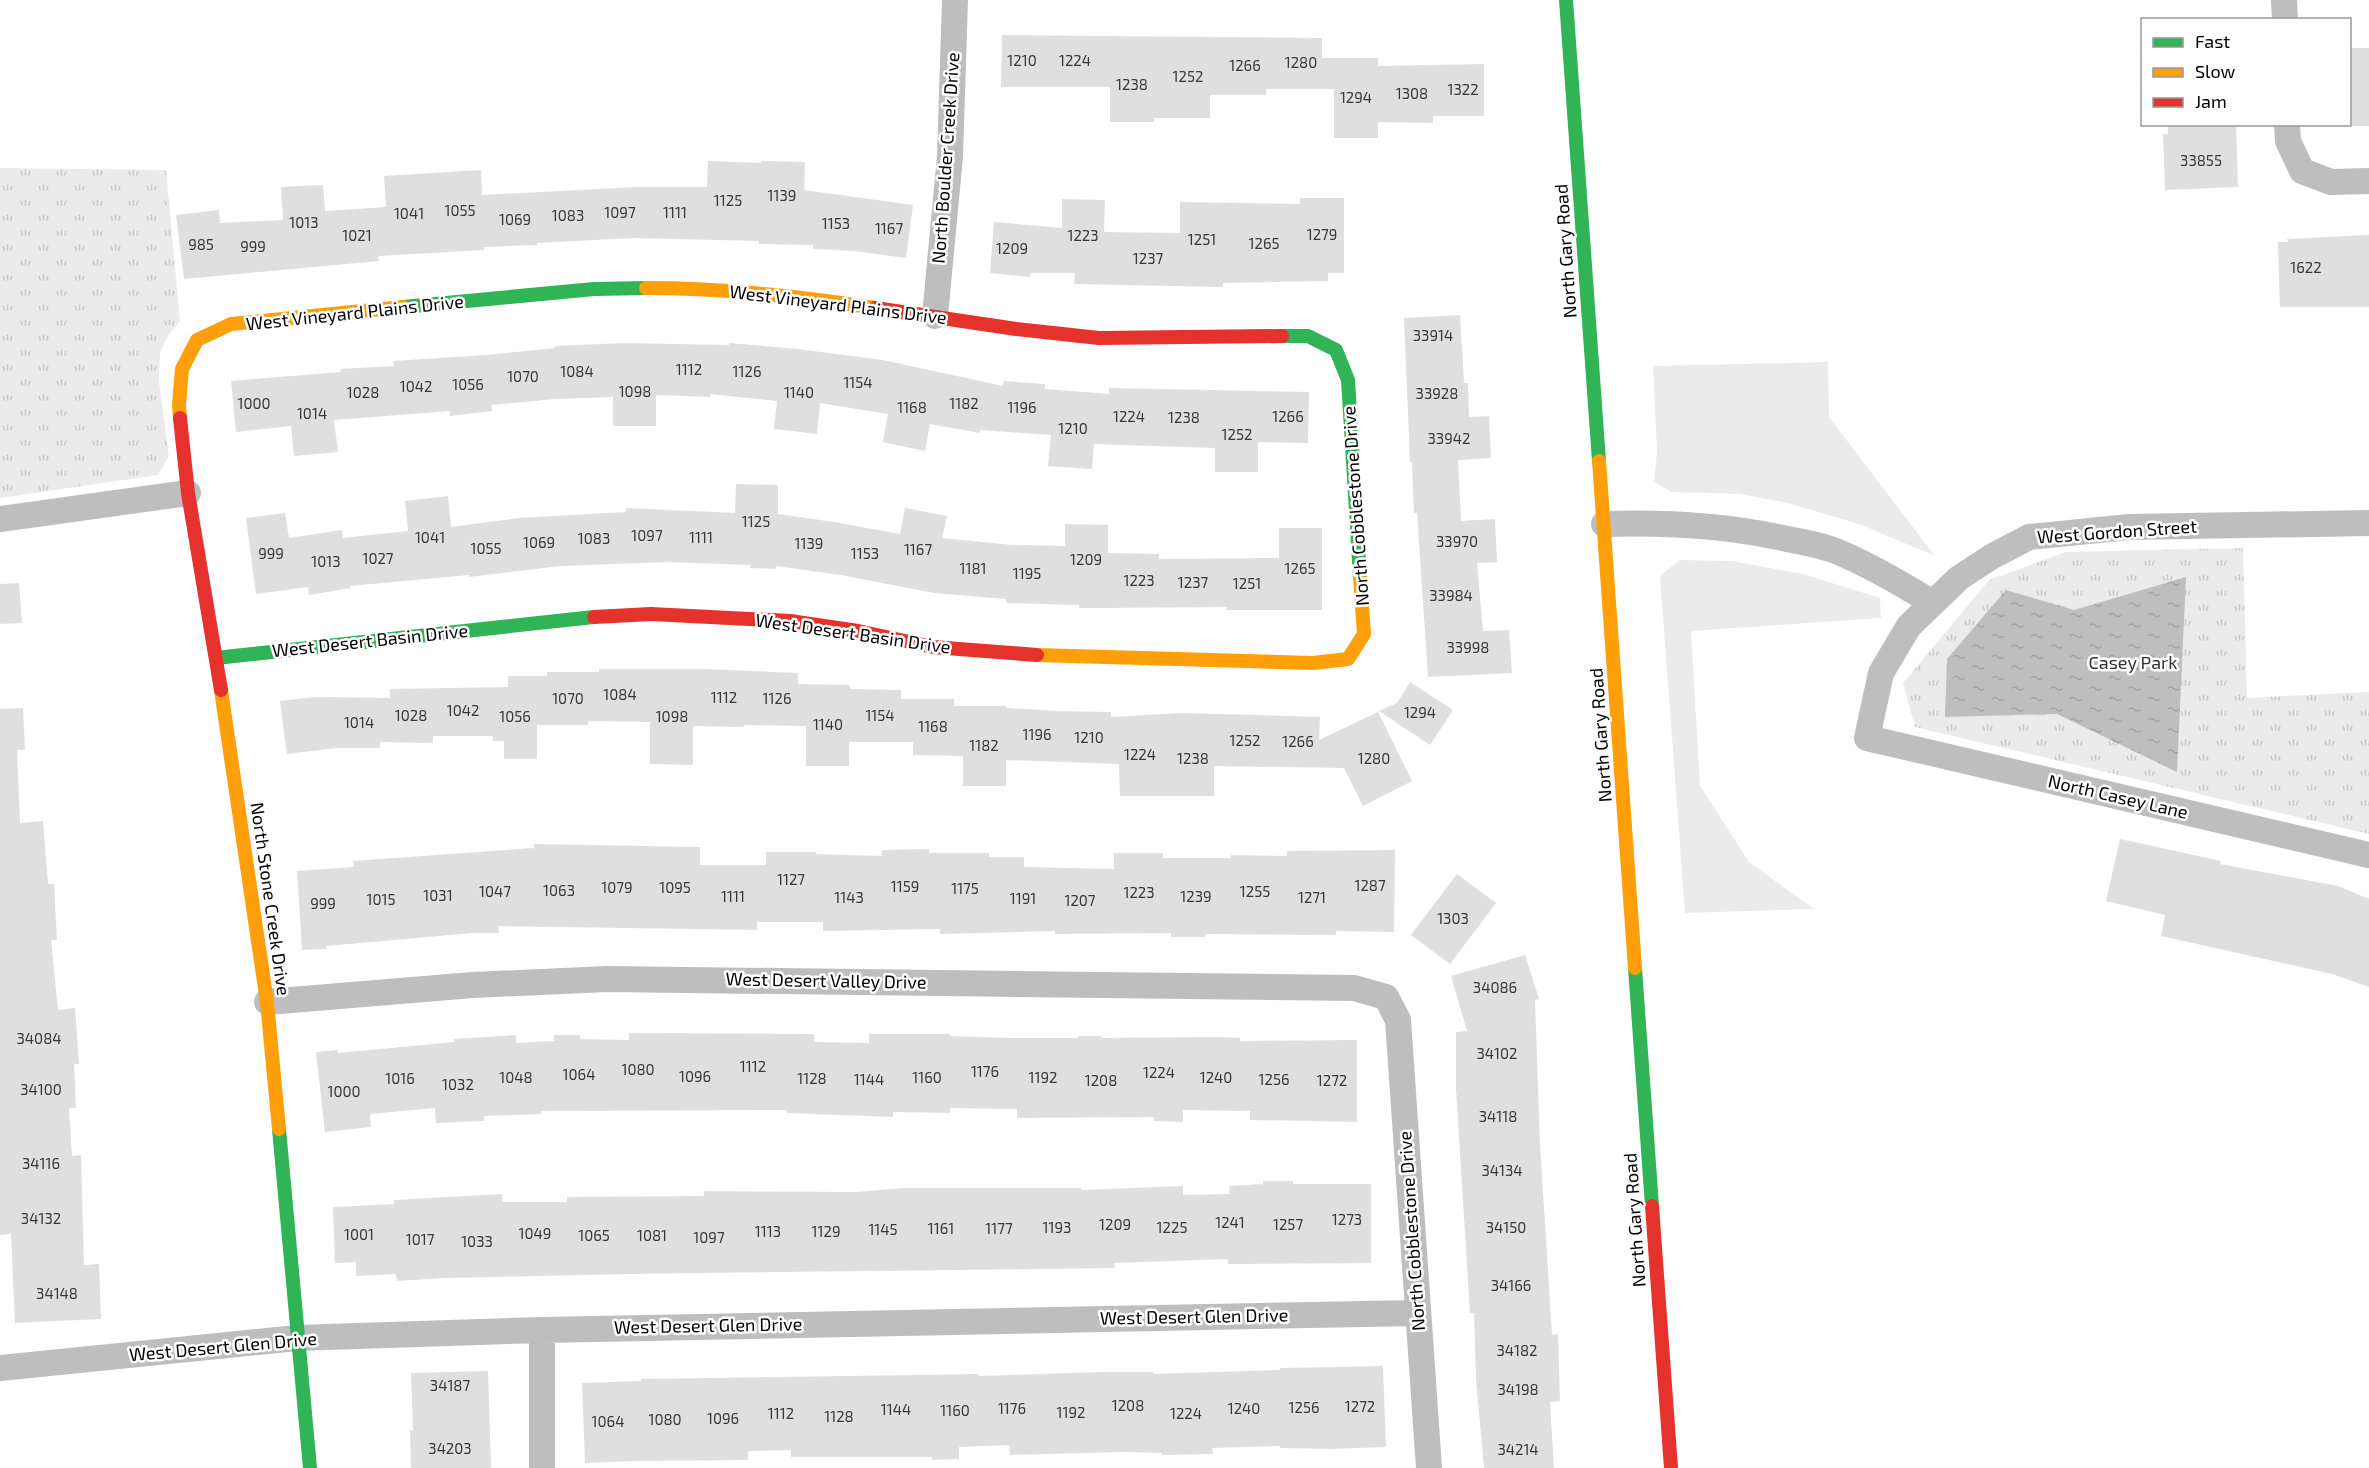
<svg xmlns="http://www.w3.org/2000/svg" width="2369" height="1468" viewBox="0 0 2369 1468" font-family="'Exo 2',sans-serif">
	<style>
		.grass { fill: #ebebeb }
		.park { fill: url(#park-tufts) }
		.water { fill: url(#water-ripples) }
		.building { fill: #dfdfdf }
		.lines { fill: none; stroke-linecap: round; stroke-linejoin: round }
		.street { stroke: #bebebe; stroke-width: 26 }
		.fast { stroke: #30b455; stroke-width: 14 }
		.slow { stroke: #ff9f0a; stroke-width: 14 }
		.jam { stroke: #e5322d; stroke-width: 14 }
		.labels { text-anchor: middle; stroke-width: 5; stroke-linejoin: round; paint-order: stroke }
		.number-label { font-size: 15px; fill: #383838 }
		.street-label { font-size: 18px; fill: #000; stroke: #fff }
		.park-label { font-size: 18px; fill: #323232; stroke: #fff }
	</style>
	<defs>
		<pattern id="park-tufts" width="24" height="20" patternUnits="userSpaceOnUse" patternTransform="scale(1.5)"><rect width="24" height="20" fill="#ebebeb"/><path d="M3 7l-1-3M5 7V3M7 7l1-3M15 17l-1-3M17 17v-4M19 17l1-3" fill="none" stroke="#c8c8c8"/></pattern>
		<pattern id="water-ripples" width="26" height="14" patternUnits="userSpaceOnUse" patternTransform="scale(1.5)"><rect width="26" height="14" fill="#bebebe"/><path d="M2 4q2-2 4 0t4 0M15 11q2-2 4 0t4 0" fill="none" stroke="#a2a2a2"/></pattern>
	</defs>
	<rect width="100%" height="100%" fill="#fff"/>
	<path class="grass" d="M1828,362L1829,417L1935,556L1862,525L1788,503L1740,494L1672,492L1654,482L1657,452L1653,366Z
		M1680,560L1732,561L1803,574L1880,598L1881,618L1691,631L1700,786L1749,862L1814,909L1685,913L1660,576Z"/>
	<path class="park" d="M0,168L166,170L180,321L168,336L160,352L159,382L169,456L158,475L0,498Z
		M2243,548L2247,698L2369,692V834L1915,727L1903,683L1989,580L2066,552Z"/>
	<path class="water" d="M2186,577L2177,772L2057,714L1945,717L1947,659L2006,590L2074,610Z"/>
	<path class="building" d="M1002,35L1322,38V58H1378V66L1484,64V116H1433V123L1378,122V138H1334V89H1266V95H1210V118H1154V122H1110V87H1001Z
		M2349,48H2369V126H2349Z
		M2168,124H2236L2238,187L2165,190L2163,134H2168Z
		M708,161L761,163V161L805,162L804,190L913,205L906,258L854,251L813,249V245L759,244V241L634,238L537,243V245L484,247V250L378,256L379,261L184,279L176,215L219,210L220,223L283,220L281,187L323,185L325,211L386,207L384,176L481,170L482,195L636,187H707Z
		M1300,198H1344V273H1328V281L1223,283V287L1074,284L1075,273H1031L1030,277L990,273L994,222L1062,228V199L1105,200L1104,232L1180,233V202L1300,204Z
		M2369,235V307H2280L2278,242H2288L2287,239Z
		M1460,315L1464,383H1468L1469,417L1489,416L1491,458L1458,460L1461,521L1495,519L1497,562L1477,563L1483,631L1509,630L1512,673L1428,677L1417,513H1414L1412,462H1410L1404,318Z
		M623,343L729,345V343L797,349L883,360L1003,386L1004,381L1045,384V389L1109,394V388L1309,392L1308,443L1258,442V472H1215V448L1094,444L1092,469L1048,466L1051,435L980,430V433L930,424L925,451L883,442L888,414L820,403L817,434L774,429L777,401L710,394V397L656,395V426H613V397L556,399L491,405L492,411L450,416V411L334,420L338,452L294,456L291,426L236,432L231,381L341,372L340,369L394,366L393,361L487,355L555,348V346Z
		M736,484L778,485V514L834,522L900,534L905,508L947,516L942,538L1012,545L1065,546V524L1108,525V553L1159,554V559L1279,558V528H1322V610H1227V607L1098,608H1079V605L1006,603V599L934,593L841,575L776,566V569L750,568V565L667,562L561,566L469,577V575L350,586L351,588L309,595L308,587L256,594L246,518L285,513L289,538L342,530L343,538L408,531L405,501L448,496L451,527L519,518L626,512V508L735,513Z
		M19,583L22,623L0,624V584Z
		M599,669H704L798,673V684L850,685V689L901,690V699H954V706H1006V708L1058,711L1111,712V717L1182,713L1320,717L1319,740L1378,712L1412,781L1363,806L1344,768L1214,766V796H1120L1119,764L1006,760V786H963V756L913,755V742H849V766H806V726L744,725V727L693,726V765L650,764V722L588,721V725H537V759H504V741H493V736H433V743L380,742V748H336L287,754L280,701L315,697L390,698V689L508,687V676H547V672H599Z
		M1410,682L1453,710L1430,745L1379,711L1397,703Z
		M23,708L25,750H17L20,823L43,821L48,884H54L57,940H51L58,1010L75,1008L79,1064H74L76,1108H69L72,1156L81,1155L84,1265L99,1264L101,1319L15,1323L11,1234L0,1235V709Z
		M2120,839L2221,861L2220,864L2338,886L2369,899V987L2332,974L2161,936L2165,915L2106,901Z
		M534,844L700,847V865H766V852H816V854L882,856V850L929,849V853H989V857H1024V867L1114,869V853H1163V858H1231V855L1287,856V851L1395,850L1394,932L1336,931V935L1205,934V937H1171V933L1055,934V931L940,934V929L823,931V922H757V930L498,926L499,933H473L326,946V949L302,950L297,871L354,867L353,861L534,848Z
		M1457,874L1496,903L1450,964L1411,935Z
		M1525,955L1539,999L1535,1000L1540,1144L1552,1335L1558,1334L1560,1401L1550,1402L1554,1468H1484L1476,1379L1474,1313H1470L1456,1089V1032L1467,1031L1451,976Z
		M629,1033L814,1034V1042L869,1043V1034H950V1036L1010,1038H1078V1036H1101V1038L1220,1037L1240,1038V1041L1357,1040V1122L1250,1120V1111L1183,1110V1122L1154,1121V1117L1017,1118V1109L950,1108V1113L893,1112V1117L787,1113V1110L541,1111V1114L484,1116V1121L436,1123L435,1108L370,1114L371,1127L325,1132L316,1052L338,1050V1053L454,1042V1039L516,1035V1043L554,1041V1035H580V1039L629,1040Z
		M1263,1181H1293V1184H1371V1263L1228,1264V1259L1114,1263L1115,1268L627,1274L446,1278L397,1281L396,1274L356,1276V1262L335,1263L333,1207L394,1204V1200L502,1194V1202H567V1197L704,1196V1191L856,1192L905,1188H1081V1190L1183,1186V1195L1230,1194L1229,1186L1263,1184Z
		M1383,1366L1386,1447L1331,1449L1280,1448V1446L1212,1448L1213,1454L1162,1455V1453L1125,1452L1010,1455L1009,1445L959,1447V1459L932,1460V1457H791V1450L748,1451V1460L633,1461L585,1463L582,1383L641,1381V1379L979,1374V1376L1103,1372H1153V1374L1280,1370V1368Z
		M488,1371L491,1468H411L410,1430H413L411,1373Z"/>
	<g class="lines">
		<path class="street" d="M2284,0L2285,20
			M2287,124L2288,141L2302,171L2331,182L2369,181
			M935,316L950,156L955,0
			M0,519L188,493
			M2369,523L2129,527L2029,537L1991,557L1959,578L1909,626L1881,673L1867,738L2369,855
			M1604,524C1665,522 1726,525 1787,539C1803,542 1821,545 1836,551C1870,565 1902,584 1933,603
			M267,1002L473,985L607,979L1354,988L1386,997L1398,1020L1429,1468
			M542,1330V1468
			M0,1368L297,1338L542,1330L1418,1313"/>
		<path class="fast" d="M1566,0L1599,461
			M403,307L594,289L646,288
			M1282,336H1308L1336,350L1348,380L1360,577
			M216,658L594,617
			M1635,968L1652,1206
			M279,1129L310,1468"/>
		<path class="slow" d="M646,288C724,288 798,296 875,308
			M180,418L179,405L182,369L197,340L231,324L403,307
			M1599,461L1635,968
			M1037,655L1313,663L1348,659L1364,634L1360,577
			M221,690L267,1002L279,1129"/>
		<path class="jam" d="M875,308L1016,329L1099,338L1282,336
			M180,418L188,493L221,690
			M594,617L651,614L790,621L858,631L933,647L1037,655
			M1652,1206L1671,1468"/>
	</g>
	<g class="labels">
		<g class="number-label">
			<text x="1022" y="66">1210</text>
			<text x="1075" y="66">1224</text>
			<text x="1301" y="68">1280</text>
			<text x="1245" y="71">1266</text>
			<text x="1188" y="82">1252</text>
			<text x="1132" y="90">1238</text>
			<text x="1463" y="95">1322</text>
			<text x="1412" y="99">1308</text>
			<text x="1356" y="103">1294</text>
			<text x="2201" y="166">33855</text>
			<text x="782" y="201">1139</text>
			<text x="728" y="206">1125</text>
			<text x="460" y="216">1055</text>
			<text x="620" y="218">1097</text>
			<text x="675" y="218">1111</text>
			<text x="409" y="219">1041</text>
			<text x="568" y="221">1083</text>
			<text x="515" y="225">1069</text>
			<text x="304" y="228">1013</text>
			<text x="836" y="229">1153</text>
			<text x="889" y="234">1167</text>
			<text x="1322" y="240">1279</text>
			<text x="357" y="241">1021</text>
			<text x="1083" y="241">1223</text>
			<text x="1202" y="245">1251</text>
			<text x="1264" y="249">1265</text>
			<text x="201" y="250">985</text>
			<text x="253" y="252">999</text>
			<text x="1012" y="254">1209</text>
			<text x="1148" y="264">1237</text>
			<text x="2306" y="273">1622</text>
			<text x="1433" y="341">33914</text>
			<text x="689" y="375">1112</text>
			<text x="577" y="377">1084</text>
			<text x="747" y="377">1126</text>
			<text x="523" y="382">1070</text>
			<text x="858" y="388">1154</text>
			<text x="468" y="390">1056</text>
			<text x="416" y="392">1042</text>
			<text x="635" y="397">1098</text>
			<text x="363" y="398">1028</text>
			<text x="799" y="398">1140</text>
			<text x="1437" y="399">33928</text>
			<text x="254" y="409">1000</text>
			<text x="964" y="409">1182</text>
			<text x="912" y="413">1168</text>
			<text x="1022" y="413">1196</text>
			<text x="312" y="419">1014</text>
			<text x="1129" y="422">1224</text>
			<text x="1288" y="422">1266</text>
			<text x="1184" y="423">1238</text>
			<text x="1073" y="434">1210</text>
			<text x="1237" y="440">1252</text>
			<text x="1449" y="444">33942</text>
			<text x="756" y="527">1125</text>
			<text x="647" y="541">1097</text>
			<text x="430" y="543">1041</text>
			<text x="701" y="543">1111</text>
			<text x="594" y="544">1083</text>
			<text x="1457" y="547">33970</text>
			<text x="539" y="548">1069</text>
			<text x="809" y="549">1139</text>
			<text x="486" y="554">1055</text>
			<text x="918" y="555">1167</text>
			<text x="271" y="559">999</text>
			<text x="865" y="559">1153</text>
			<text x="378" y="564">1027</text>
			<text x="1086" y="565">1209</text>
			<text x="326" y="567">1013</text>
			<text x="973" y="574">1181</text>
			<text x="1300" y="574">1265</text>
			<text x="1027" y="579">1195</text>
			<text x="1139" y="586">1223</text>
			<text x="1193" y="588">1237</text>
			<text x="1247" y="589">1251</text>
			<text x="1451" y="601">33984</text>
			<text x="1468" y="653">33998</text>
			<text x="620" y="700">1084</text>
			<text x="724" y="703">1112</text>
			<text x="568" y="704">1070</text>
			<text x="777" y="704">1126</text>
			<text x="463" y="716">1042</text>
			<text x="1420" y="718">1294</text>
			<text x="411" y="721">1028</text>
			<text x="880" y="721">1154</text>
			<text x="515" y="722">1056</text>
			<text x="672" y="722">1098</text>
			<text x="359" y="728">1014</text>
			<text x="828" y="730">1140</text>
			<text x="933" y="732">1168</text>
			<text x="1037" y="740">1196</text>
			<text x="1089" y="743">1210</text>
			<text x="1245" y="746">1252</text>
			<text x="1298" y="747">1266</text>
			<text x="984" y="751">1182</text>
			<text x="1140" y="760">1224</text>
			<text x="1193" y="764">1238</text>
			<text x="1374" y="764">1280</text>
			<text x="791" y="885">1127</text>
			<text x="1370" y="891">1287</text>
			<text x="905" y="892">1159</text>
			<text x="617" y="893">1079</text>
			<text x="675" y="893">1095</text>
			<text x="965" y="894">1175</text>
			<text x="559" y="896">1063</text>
			<text x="495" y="897">1047</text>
			<text x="1255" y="897">1255</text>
			<text x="1139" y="898">1223</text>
			<text x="438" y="901">1031</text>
			<text x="733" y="902">1111</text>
			<text x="1196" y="902">1239</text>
			<text x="849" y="903">1143</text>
			<text x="1312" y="903">1271</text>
			<text x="1023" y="904">1191</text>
			<text x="381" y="905">1015</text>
			<text x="1080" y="906">1207</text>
			<text x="323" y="909">999</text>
			<text x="1453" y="924">1303</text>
			<text x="1495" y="993">34086</text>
			<text x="39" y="1044">34084</text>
			<text x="1497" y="1059">34102</text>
			<text x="753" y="1072">1112</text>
			<text x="638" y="1075">1080</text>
			<text x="985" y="1077">1176</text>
			<text x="1159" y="1078">1224</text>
			<text x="579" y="1080">1064</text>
			<text x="695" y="1082">1096</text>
			<text x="516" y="1083">1048</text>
			<text x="927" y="1083">1160</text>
			<text x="1043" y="1083">1192</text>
			<text x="1216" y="1083">1240</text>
			<text x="400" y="1084">1016</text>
			<text x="812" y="1084">1128</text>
			<text x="869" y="1085">1144</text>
			<text x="1274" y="1085">1256</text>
			<text x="1101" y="1086">1208</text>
			<text x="1332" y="1086">1272</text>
			<text x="458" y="1090">1032</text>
			<text x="41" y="1095">34100</text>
			<text x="344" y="1097">1000</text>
			<text x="1498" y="1122">34118</text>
			<text x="41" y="1169">34116</text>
			<text x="1502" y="1176">34134</text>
			<text x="41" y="1224">34132</text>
			<text x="1347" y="1225">1273</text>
			<text x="1230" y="1228">1241</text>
			<text x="1115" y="1230">1209</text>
			<text x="1288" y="1230">1257</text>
			<text x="1057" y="1233">1193</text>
			<text x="1172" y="1233">1225</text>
			<text x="1506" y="1233">34150</text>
			<text x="941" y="1234">1161</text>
			<text x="999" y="1234">1177</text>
			<text x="883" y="1235">1145</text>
			<text x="768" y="1237">1113</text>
			<text x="826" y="1237">1129</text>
			<text x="535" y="1239">1049</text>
			<text x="359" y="1240">1001</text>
			<text x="594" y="1241">1065</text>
			<text x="652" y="1241">1081</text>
			<text x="709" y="1243">1097</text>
			<text x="420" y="1245">1017</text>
			<text x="477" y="1247">1033</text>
			<text x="1511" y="1291">34166</text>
			<text x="57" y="1299">34148</text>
			<text x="1517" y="1356">34182</text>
			<text x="450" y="1391">34187</text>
			<text x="1518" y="1395">34198</text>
			<text x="1128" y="1411">1208</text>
			<text x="1360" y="1412">1272</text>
			<text x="1304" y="1413">1256</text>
			<text x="1012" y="1414">1176</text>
			<text x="1244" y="1414">1240</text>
			<text x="896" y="1415">1144</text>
			<text x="955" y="1416">1160</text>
			<text x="1071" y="1418">1192</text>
			<text x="781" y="1419">1112</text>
			<text x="1186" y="1419">1224</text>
			<text x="839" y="1422">1128</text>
			<text x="723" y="1424">1096</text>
			<text x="665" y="1425">1080</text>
			<text x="608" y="1427">1064</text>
			<text x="450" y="1454">34203</text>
			<text x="1518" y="1455">34214</text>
		</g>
		<g class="street-label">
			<text transform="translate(946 158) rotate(-86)" y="6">North Boulder Creek Drive</text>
			<text transform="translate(1566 251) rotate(-94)" y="6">North Gary Road</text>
			<text transform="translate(838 305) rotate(7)" y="6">West Vineyard Plains Drive</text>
			<text transform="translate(355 313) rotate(-6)" y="6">West Vineyard Plains Drive</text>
			<text transform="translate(1356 506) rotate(-94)" y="6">North Cobblestone Drive</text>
			<text transform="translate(2117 532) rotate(-4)" y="6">West Gordon Street</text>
			<text transform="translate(853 634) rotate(8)" y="6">West Desert Basin Drive</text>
			<text transform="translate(370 641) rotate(-6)" y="6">West Desert Basin Drive</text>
			<text transform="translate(1601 735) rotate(-94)" y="6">North Gary Road</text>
			<text transform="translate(2118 797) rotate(13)" y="6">North Casey Lane</text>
			<text transform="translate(270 899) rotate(82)" y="6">North Stone Creek Drive</text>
			<text transform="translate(826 981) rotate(1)" y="6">West Desert Valley Drive</text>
			<text transform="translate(1635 1220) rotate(-94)" y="6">North Gary Road</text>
			<text transform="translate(1412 1231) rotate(-94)" y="6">North Cobblestone Drive</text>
			<text transform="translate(1194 1317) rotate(-1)" y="6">West Desert Glen Drive</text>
			<text transform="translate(708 1326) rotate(-1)" y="6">West Desert Glen Drive</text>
			<text transform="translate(223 1347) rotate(-5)" y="6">West Desert Glen Drive</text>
		</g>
		<g class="park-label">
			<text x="2133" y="669">Casey Park</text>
		</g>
	</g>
	<rect x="2141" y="18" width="210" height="108" fill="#ffffff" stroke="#999999" stroke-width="1.5"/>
	<rect x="2153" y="38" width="30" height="9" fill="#30b455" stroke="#999999" stroke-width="1.5"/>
	<text x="2195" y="48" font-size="18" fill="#000000">Fast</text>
	<rect x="2153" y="68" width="30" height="9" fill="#ff9f0a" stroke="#999999" stroke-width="1.5"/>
	<text x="2195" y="78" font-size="18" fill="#000000">Slow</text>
	<rect x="2153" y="98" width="30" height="9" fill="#e5322d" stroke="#999999" stroke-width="1.5"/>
	<text x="2195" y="108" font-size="18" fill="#000000">Jam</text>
</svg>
